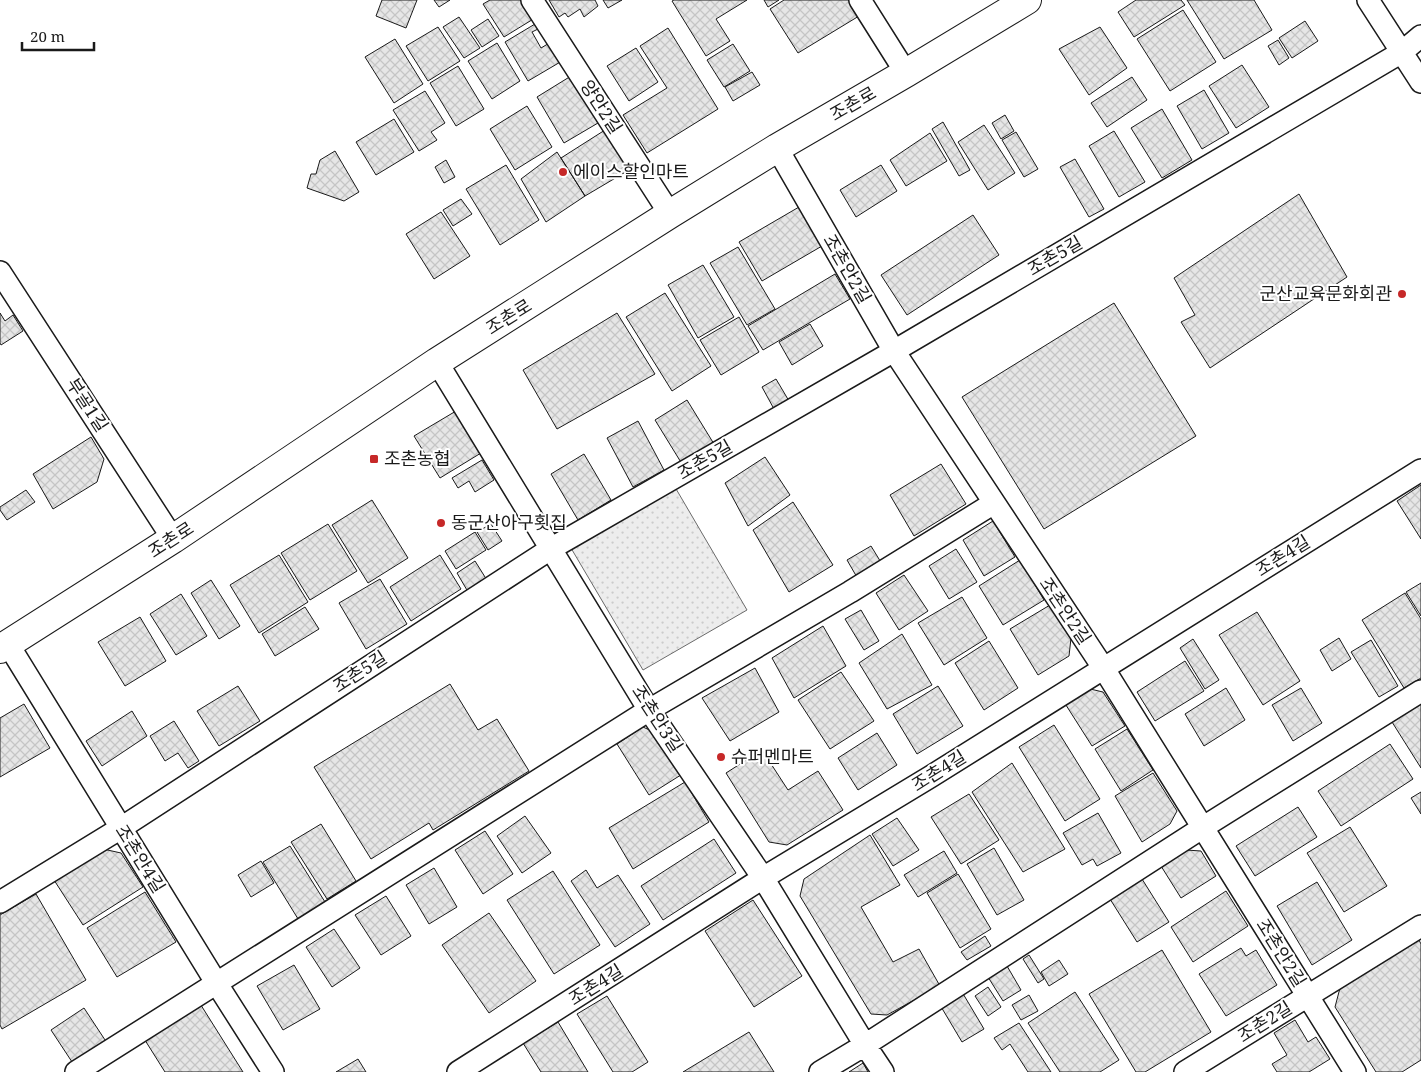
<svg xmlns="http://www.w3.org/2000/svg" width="1421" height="1072" viewBox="0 0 1421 1072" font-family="'Noto Serif','Noto Sans KR',serif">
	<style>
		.grass { fill: url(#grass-dots); stroke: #6a6a6a }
		.building { fill: url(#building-cross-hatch); stroke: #1a1a1a }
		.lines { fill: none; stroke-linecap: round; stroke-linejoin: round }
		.street-casing { stroke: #1a1a1a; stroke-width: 24 }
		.secondary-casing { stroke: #1a1a1a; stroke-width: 30 }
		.street { stroke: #fff; stroke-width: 21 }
		.secondary { stroke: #fff; stroke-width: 28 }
		.poi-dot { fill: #c62828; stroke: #fff; stroke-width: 2 }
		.labels { text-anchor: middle; stroke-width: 4; stroke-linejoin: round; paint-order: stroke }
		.street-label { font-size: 18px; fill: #1a1a1a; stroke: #fff }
		.poi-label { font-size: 18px; fill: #1a1a1a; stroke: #fff; text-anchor: start }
	</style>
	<defs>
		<pattern id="grass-dots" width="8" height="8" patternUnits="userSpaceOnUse" patternTransform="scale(1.25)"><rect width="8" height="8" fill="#ededed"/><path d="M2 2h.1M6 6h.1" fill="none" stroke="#cbcbcb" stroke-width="1.8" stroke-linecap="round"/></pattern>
		<pattern id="building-cross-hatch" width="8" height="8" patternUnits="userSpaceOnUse" patternTransform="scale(1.25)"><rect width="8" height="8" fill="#e6e6e6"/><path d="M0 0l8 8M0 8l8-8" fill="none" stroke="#c5c5c5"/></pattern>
	</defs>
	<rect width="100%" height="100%" fill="#fff"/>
	<path class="grass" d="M672,482L747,610L643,670L568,543Z"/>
	<path class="building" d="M382,0H417L406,28L376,16Z
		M434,0H450L439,7Z
		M490,0H523L535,18L504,37L483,4Z
		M549,0H595L598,6L584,17L580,9L568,17L565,13L559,17Z
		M603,0H622L608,8Z
		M674,0H747L716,19L730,41L706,56L672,1Z
		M764,0H779L768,7Z
		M784,0H849L859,16L798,53L770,9Z
		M1136,0H1181L1185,5L1134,37L1118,12Z
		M1187,0H1254L1272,30L1224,59Z
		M1183,10L1216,62L1170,91L1137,39Z
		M459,17L480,48L464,58L443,27Z
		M488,19L499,36L482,47L471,30Z
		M1305,21L1318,41L1292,58L1279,38Z
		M535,24L538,29L532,32L541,48L551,42L562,61L528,81L505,42Z
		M438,27L460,61L428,81L406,46Z
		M1100,27L1127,68L1089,95L1059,49Z
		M668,28L718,109L647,153L623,115L667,88L640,46Z
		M395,39L423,84L394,103L365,57Z
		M1278,40L1289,58L1279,65L1268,46Z
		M497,43L520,81L492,99L468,61Z
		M733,44L750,71L724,87L707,60Z
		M636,48L658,82L629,101L607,66Z
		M1242,65L1269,107L1236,128L1209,86Z
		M458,66L484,109L456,126L430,83Z
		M752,72L760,85L733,101L725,87Z
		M571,76L598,123L564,143L537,97Z
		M1132,77L1147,100L1107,127L1091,103Z
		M1204,90L1229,133L1202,149L1177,106Z
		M425,91L445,123L431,132L437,140L419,151L393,110Z
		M527,106L552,147L515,170L490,129Z
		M1162,109L1192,160L1162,178L1131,128Z
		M1005,115L1014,131L1001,139L992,123Z
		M394,119L414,152L376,175L356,142Z
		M943,122L970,170L959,176L932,129Z
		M984,125L1015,173L988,190L958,142Z
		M605,130L629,170L585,196L561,158Z
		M1114,131L1145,182L1119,197L1089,146Z
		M1016,132L1038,169L1024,177L1002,140Z
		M930,133L947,161L906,186L890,160Z
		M335,151L359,192L344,201L307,188L311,174H316L320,160Z
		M557,152L585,196L546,222L521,179Z
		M1075,159L1104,209L1089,217L1060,167Z
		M446,160L455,177L444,183L435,167Z
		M506,165L539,220L500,245L466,189Z
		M881,165L897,191L856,217L840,190Z
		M1299,194L1347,277L1210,368L1181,322L1195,315L1174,278Z
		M461,199L472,214L453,226L443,210Z
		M799,207L822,246L762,281L739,242Z
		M441,212L470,256L434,279L406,234Z
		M973,215L999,255L907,315L881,275Z
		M738,247L775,309L747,325L710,263Z
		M703,265L734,317L698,338L668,285Z
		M835,274L850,299L763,350L748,326Z
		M665,293L711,366L672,391L626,317Z
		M1114,303L1196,436L1044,529L962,397Z
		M0,313L5,321L13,315L23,331L1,345L0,343Z
		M617,313L655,374L557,429L523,370Z
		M739,317L759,352L721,375L700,340Z
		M810,324L823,346L792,365L779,342Z
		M776,379L789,401L774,409L762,387Z
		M687,400L714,444L682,464L655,420Z
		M456,411L481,453L440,478L414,436Z
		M638,421L664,470L633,487L607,438Z
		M91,437L104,459L97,482L53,509L33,474Z
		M584,454L611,500L578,520L551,474Z
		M765,457L790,495L748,526L725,483Z
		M482,460L494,480L475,492L469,481L458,488L452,478Z
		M941,464L966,504L914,536L890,495Z
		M1421,485V539L1397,501Z
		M26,490L35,502L7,520L0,510V507Z
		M372,500L408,558L368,583L332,525Z
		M793,502L833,565L789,592L753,530Z
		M993,521L1015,557L984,576L963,540Z
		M328,524L357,571L310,600L281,553Z
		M491,524L502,541L488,550L477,532Z
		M475,532L486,550L456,569L445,551Z
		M871,546L882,564L858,579L847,560Z
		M956,549L977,582L949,599L929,566Z
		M279,555L308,602L259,633L230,585Z
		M440,555L461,589L411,621L390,587Z
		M1020,560L1044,600L1003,625L979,586Z
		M475,561L490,585L471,597L457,573Z
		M904,575L928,611L899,630L876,593Z
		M380,579L407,624L366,649L339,603Z
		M211,580L240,626L219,639L191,593Z
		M1421,583V616L1406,592Z
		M1405,593L1421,619V678L1404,688L1362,620Z
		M181,594L207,636L176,655L150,614Z
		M962,597L987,638L944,665L918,623Z
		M1050,605L1071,638L1069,656L1038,675L1010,629Z
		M305,607L319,629L275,656L262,634Z
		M861,610L879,641L864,650L845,619Z
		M1257,612L1300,681L1263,705L1219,635Z
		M140,617L166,661L125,686L98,642Z
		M823,626L846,666L794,698L772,658Z
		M902,634L932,685L887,709L859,663Z
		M1339,638L1351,659L1332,671L1320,650Z
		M1193,639L1219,680L1205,689L1180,648Z
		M1371,640L1398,686L1379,697L1351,652Z
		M989,641L1018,688L984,710L955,663Z
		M1185,661L1204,691L1155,721L1137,692Z
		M755,668L779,712L730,741L702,698Z
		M841,672L874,721L830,749L798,700Z
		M450,684L478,730L497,719L529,771L433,830L429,823L371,859L314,767Z
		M238,686L260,721L219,746L197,711Z
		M938,686L963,726L917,754L893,714Z
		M1086,688L1103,692L1125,726L1092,746L1064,702Z
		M1226,688L1245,720L1204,746L1185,714Z
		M1301,688L1322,723L1293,741L1272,705Z
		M1421,703V768L1392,722Z
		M24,704L50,748L0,777V718Z
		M132,711L147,736L102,766L86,741Z
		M174,721L199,761L188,768L178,753L165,761L150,736Z
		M1054,725L1100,799L1065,821L1019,747Z
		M643,727L658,734L684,773L649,795L617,744Z
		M1127,729L1153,770L1121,791L1095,749Z
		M877,733L897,765L858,790L838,758Z
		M1390,744L1413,779L1341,826L1318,791Z
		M762,750L788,790L818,771L843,810L787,845L769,842L726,773Z
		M1012,763L1065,849L1023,872L972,792Z
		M1153,773L1177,811L1170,824L1142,842L1115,796Z
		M685,782L709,822L633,869L609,828Z
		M1421,792V814L1411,798Z
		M969,794L999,840L961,864L931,817Z
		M1298,807L1317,837L1255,876L1236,846Z
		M1098,813L1121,853L1097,866L1093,859L1082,865L1063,833Z
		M525,816L551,853L522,873L497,836Z
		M897,818L919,850L893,866L872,834Z
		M321,824L356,881L327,899L291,842Z
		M1350,827L1387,886L1344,912L1307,853Z
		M485,831L513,874L483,894L455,850Z
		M870,835L900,885L861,907L893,962L919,949L940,986L887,1015L871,1014L800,896L804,879Z
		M714,839L736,873L663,920L641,886Z
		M290,846L330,910L303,927L263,862Z
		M994,848L1024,900L997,915L967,864Z
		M103,849L121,853L143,887L83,925L54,880Z
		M1186,850L1201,851L1216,876L1181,898L1161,866Z
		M944,851L957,873L918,897L904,875Z
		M261,861L274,883L251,897L238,875Z
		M434,868L457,907L429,924L406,885Z
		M586,870L597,888L618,875L650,924L615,947L571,881Z
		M553,871L600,945L554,974L507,900Z
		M958,874L991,929L960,948L927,893Z
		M1142,879L1169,922L1137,942L1110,899Z
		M1317,882L1352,940L1312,965L1277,906Z
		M1226,891L1248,926L1193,962L1171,927Z
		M145,892L176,942L117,977L87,928Z
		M36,894L86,980L2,1029L0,1025V915Z
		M386,896L411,936L381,955L355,915Z
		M753,900L802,976L754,1007L705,931Z
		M489,913L536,981L489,1013L442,945Z
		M334,929L360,968L332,987L306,947Z
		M985,936L991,946L967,960L961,952Z
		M1419,940L1421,944V1060L1402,1072H1376L1335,1007L1340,988Z
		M1241,948L1246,956L1256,950L1277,985L1226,1016L1199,974Z
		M1162,950L1211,1032L1145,1072H1136L1089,994Z
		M1029,955L1044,979L1038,983L1023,959Z
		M1059,960L1068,974L1049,986L1041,972Z
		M294,965L320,1009L283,1030L257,986Z
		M1007,966L1021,990L1003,1001L988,977Z
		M988,987L1001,1007L988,1016L975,996Z
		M962,992L984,1029L962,1042L940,1005Z
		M1075,992L1119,1060L1100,1072H1060L1028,1023Z
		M1029,995L1038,1011L1021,1020L1012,1005Z
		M607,996L648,1062L632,1072H613L577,1014Z
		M199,1002L243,1072H165L143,1037Z
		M84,1008L109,1046L76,1068L51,1030Z
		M1295,1020L1308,1042L1316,1037L1330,1059L1309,1072H1277L1272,1064L1287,1055L1274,1033Z
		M558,1022L588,1072H541L523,1043Z
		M1019,1023L1051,1072H1028L1010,1044L1002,1050L994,1038Z
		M749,1032L774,1072H683Z
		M358,1059L366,1072H336Z
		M863,1063L868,1072H849Z"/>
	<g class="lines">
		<g class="street-casing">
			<path id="street" d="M532,0L670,214
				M860,0L906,73
				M1368,0L1421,82
				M777,148L894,351L1104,669L1355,1072
				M0,272L173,539
				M437,362L649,710L763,878L865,1045L883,1072
				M8,644L217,984L273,1072
				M0,902L121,828L552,548L894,351L1402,52L1421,36
				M76,1072L649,710L850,592L994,503
				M458,1072L763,878L930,777L1421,470
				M820,1072L865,1045L1202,828L1421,691
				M1185,1072L1421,926"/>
		</g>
		<g class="secondary-casing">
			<path id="secondary" d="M0,649L173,539L437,362L670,214L777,148L906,73L1027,0"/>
		</g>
		<use href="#street" class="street"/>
		<use href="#secondary" class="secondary"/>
	</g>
	<g class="poi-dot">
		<circle cx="563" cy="172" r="5"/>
		<circle cx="1402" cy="294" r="5"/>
		<rect x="369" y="454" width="10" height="10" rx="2.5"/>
		<circle cx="441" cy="523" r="5"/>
		<circle cx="721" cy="757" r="5"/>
	</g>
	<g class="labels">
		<g class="street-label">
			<text transform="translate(853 104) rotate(-30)" y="6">조촌로</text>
			<text transform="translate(601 107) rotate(57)" y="6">양안2길</text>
			<text transform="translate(1055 256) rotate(-30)" y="6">조촌5길</text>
			<text transform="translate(847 269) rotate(60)" y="6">조촌안2길</text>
			<text transform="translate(509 317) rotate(-32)" y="6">조촌로</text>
			<text transform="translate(87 405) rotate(57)" y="6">부골1길</text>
			<text transform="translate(705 460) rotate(-30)" y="6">조촌5길</text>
			<text transform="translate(171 540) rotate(-33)" y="6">조촌로</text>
			<text transform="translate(1283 556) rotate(-32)" y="6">조촌4길</text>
			<text transform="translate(1065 611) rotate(56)" y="6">조촌안2길</text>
			<text transform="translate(360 672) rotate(-33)" y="6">조촌5길</text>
			<text transform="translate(657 719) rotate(57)" y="6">조촌안3길</text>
			<text transform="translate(939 771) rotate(-32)" y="6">조촌4길</text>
			<text transform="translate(140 859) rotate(58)" y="6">조촌안4길</text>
			<text transform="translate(1281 953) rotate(58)" y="6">조촌안2길</text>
			<text transform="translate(596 985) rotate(-32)" y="6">조촌4길</text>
			<text transform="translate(1265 1022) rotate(-32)" y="6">조촌2길</text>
		</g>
		<g class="poi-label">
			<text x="573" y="178">에이스할인마트</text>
			<text x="1392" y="300" text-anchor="end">군산교육문화회관</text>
			<text x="384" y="465">조촌농협</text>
			<text x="451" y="529">동군산아구횟집</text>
			<text x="731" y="763">슈퍼멘마트</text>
		</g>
	</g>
	<path d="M22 42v8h72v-8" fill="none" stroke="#1a1a1a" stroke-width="2.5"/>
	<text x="30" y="42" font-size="15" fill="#1a1a1a" stroke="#ffffff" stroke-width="4" paint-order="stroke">20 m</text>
</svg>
